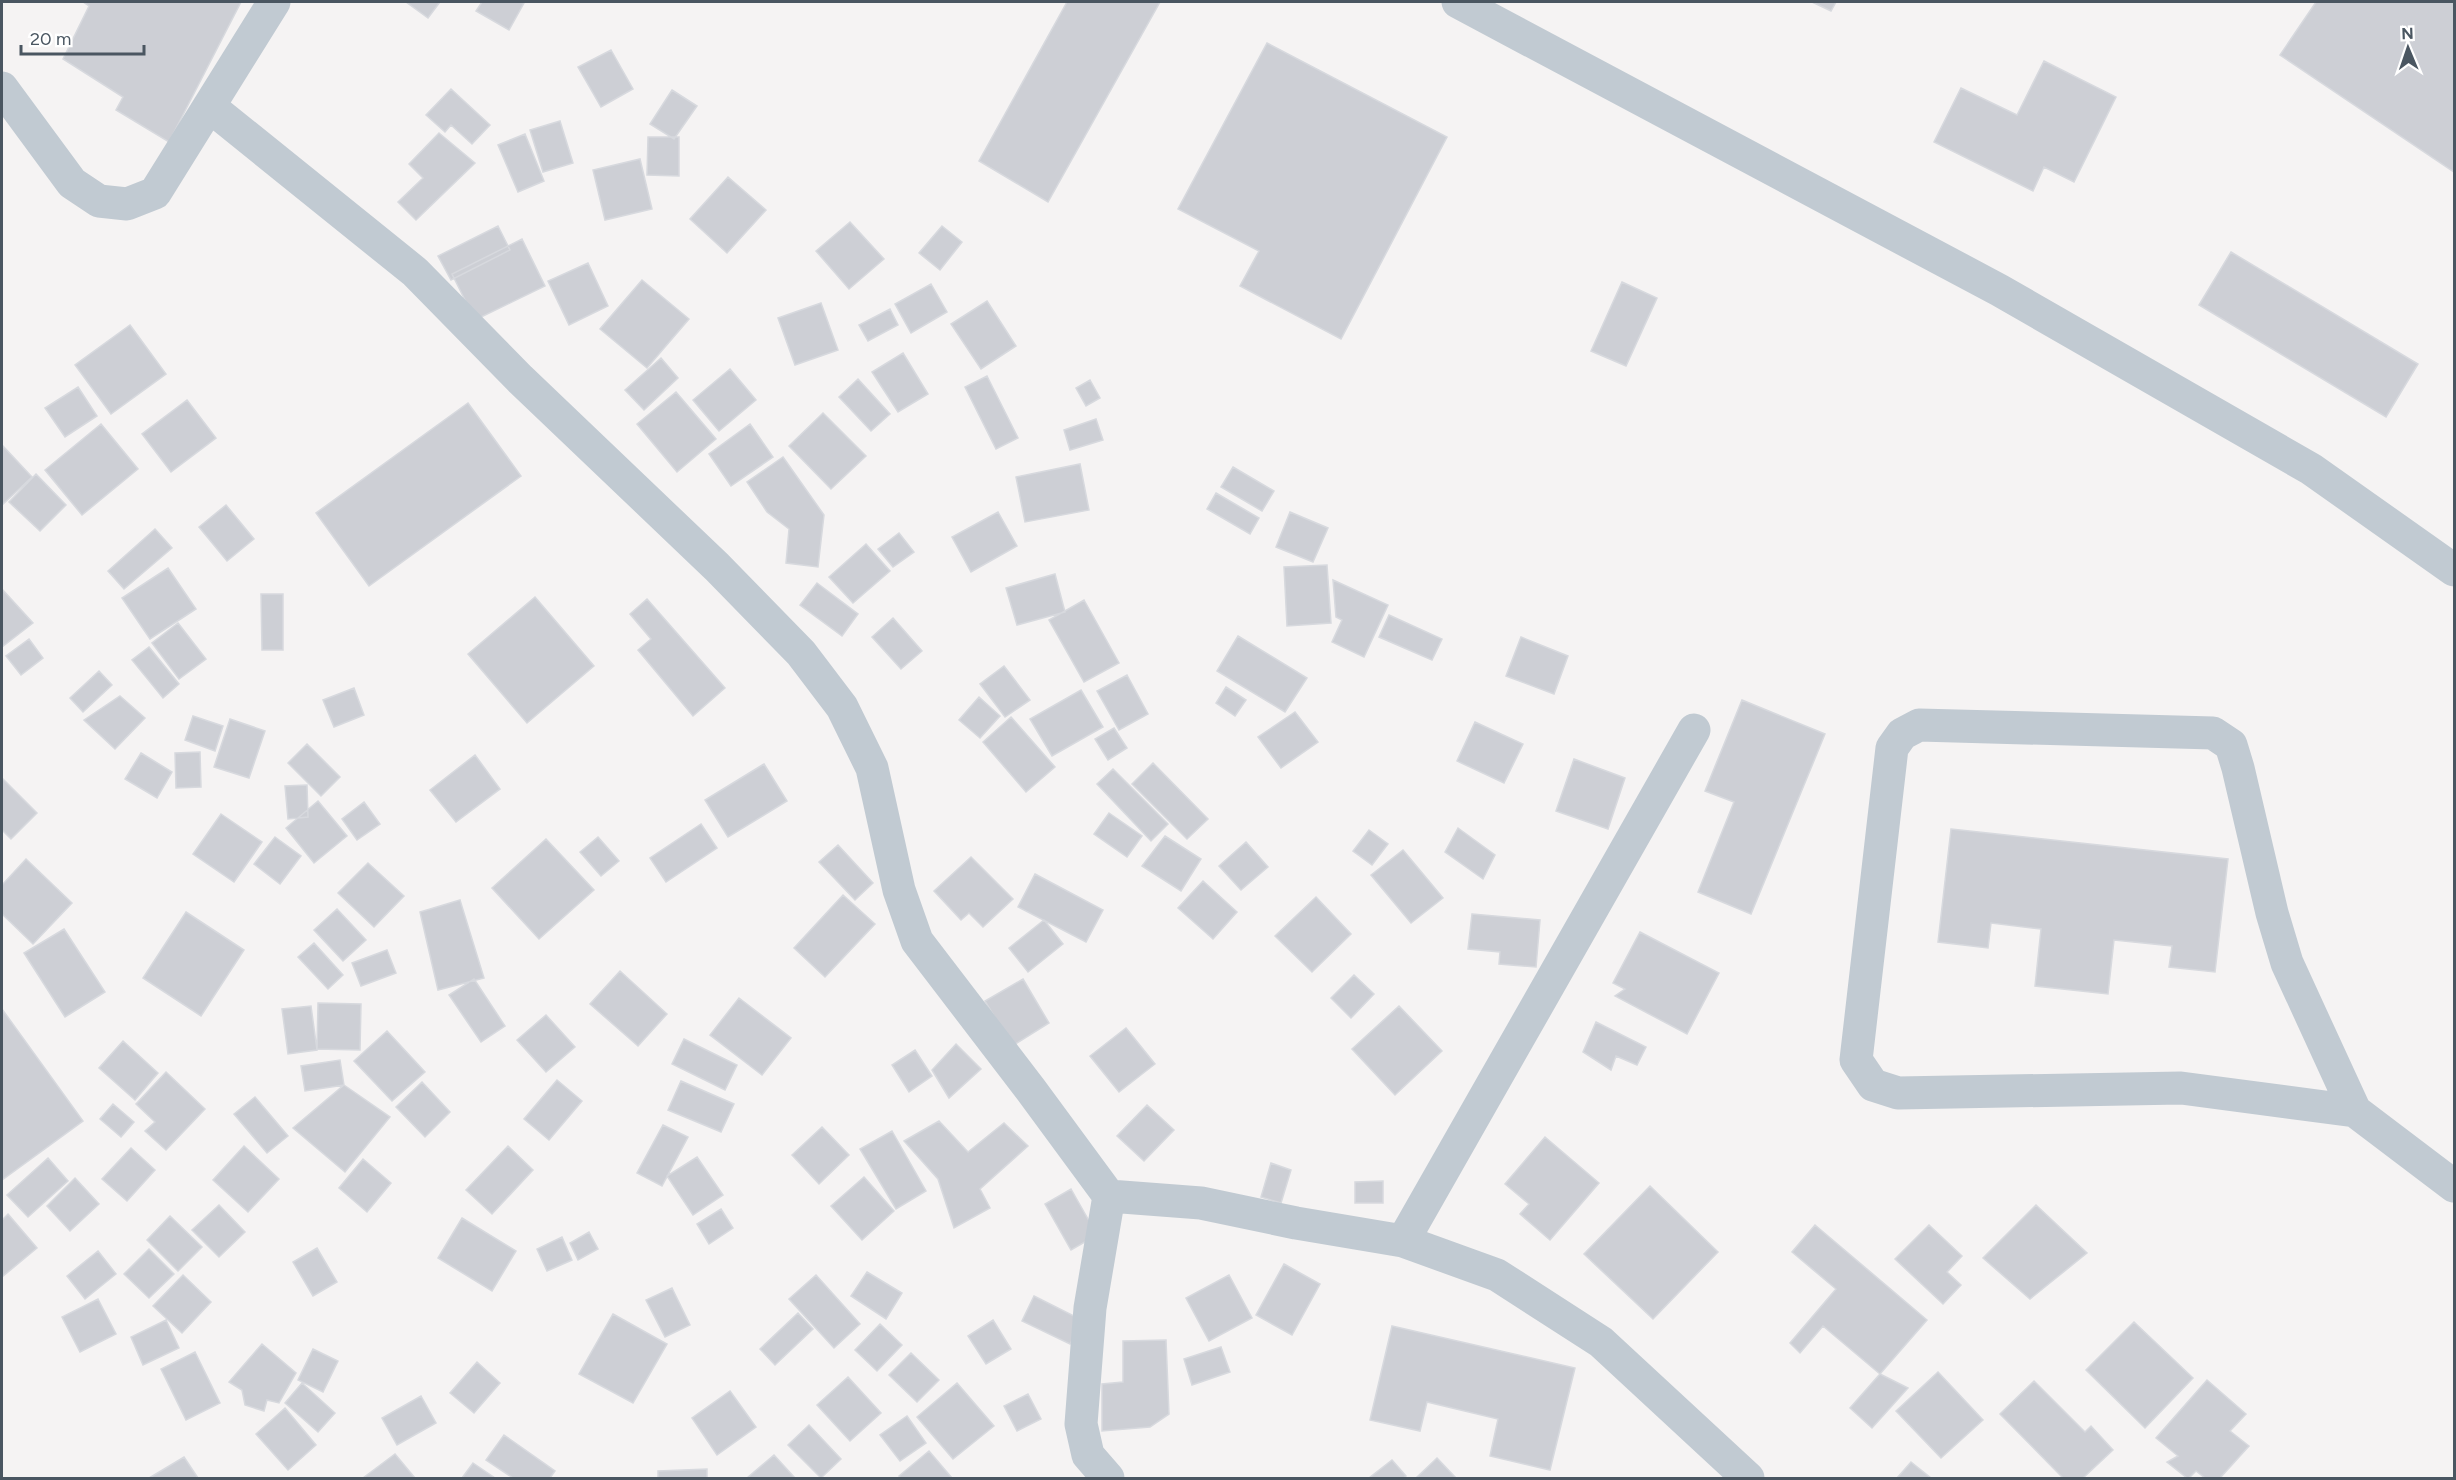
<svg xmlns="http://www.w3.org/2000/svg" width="2456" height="1480" viewBox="0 0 2456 1480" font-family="Figtree,sans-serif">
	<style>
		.building { fill: #cdcfd5; stroke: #d7d9de; stroke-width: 1.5 }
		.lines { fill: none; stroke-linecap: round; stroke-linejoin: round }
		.minor { stroke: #c1cad2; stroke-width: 33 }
		.tertiary { stroke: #c1cad2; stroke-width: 33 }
	</style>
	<rect width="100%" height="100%" fill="#f5f3f3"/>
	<path class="building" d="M83,2H241L169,142L116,110L123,97L63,59L89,6Z
		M406,2H440L428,18Z
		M482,2H520L524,3L509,30L476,11Z
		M1067,2H1160L1048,202L979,161Z
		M1812,2H1836L1831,11Z
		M2316,2H2454V172L2280,55Z
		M1267,43L1447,137L1341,339L1240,286L1259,251L1178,209Z
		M611,50L633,89L601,107L578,67Z
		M2044,61L2116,97L2074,182L2044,167L2033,191L1934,142L1961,88L2017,115Z
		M451,89L490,125L472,144L451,125L445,132L426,115Z
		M672,90L697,106L674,139L650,124Z
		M560,121L573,163L543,172L530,130Z
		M439,133L475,163L416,220L398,202L423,178L409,164Z
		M525,134L544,181L518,192L498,145Z
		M648,137H679V176L647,175Z
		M640,159L652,209L605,220L593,170Z
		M728,177L766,210L727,253L690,219Z
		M850,222L884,259L849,289L816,251Z
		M498,226L510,250L451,280L438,256Z
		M942,226L962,242L940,270L919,253Z
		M522,239L545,286L475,320L452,274Z
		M2231,252L2418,364L2386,417L2199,305Z
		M588,263L608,306L569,325L548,281Z
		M642,280L689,319L647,368L600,329Z
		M1622,282L1657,298L1626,366L1591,351Z
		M931,284L947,312L911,333L895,304Z
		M987,301L1016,346L981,369L951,324Z
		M821,303L838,350L795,365L778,318Z
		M890,309L898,325L868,341L859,325Z
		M130,325L166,374L111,414L75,365Z
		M903,353L928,394L898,412L872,372Z
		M661,358L678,378L644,410L625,390Z
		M730,369L756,400L719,431L693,400Z
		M987,376L1018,438L996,449L965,387Z
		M858,379L890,414L871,431L839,397Z
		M1090,380L1100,398L1086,406L1076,388Z
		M78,387L97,416L65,437L45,408Z
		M676,392L716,439L677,472L637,424Z
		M187,400L216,438L171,472L142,434Z
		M468,403L521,476L369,586L316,513Z
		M823,413L866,456L831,489L789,446Z
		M1096,419L1103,440L1070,450L1064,430Z
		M101,424L138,469L82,515L45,470Z
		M750,424L773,457L731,486L709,454Z
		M3,446L32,477L2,505V448Z
		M783,457L824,515L818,567L786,563L789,529L767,512L747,482Z
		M1080,464L1089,510L1025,522L1016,477Z
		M1233,467L1274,491L1262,511L1221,487Z
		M36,474L66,505L40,531L9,502Z
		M1216,493L1259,518L1250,534L1207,509Z
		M226,505L254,539L227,561L199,527Z
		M998,512L1017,546L971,572L952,537Z
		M1290,512L1328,528L1313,562L1276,547Z
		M155,529L172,548L124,589L108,571Z
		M899,533L914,552L893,567L878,549Z
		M866,544L890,571L853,603L829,577Z
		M1327,565L1331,623L1287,626L1284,567Z
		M168,568L196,609L150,639L122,598Z
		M1055,574L1065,612L1017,625L1006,588Z
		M1333,580L1388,605L1364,657L1332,642L1342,620L1336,617Z
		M817,583L858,614L842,636L800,605Z
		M2,589L33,623L2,647Z
		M261,594H283V650H262Z
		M535,597L594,666L527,723L468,654Z
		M647,599L725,688L693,716L638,650L651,639L630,614Z
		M1084,600L1119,663L1084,682L1049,620Z
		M1389,615L1442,639L1432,660L1379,637Z
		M893,618L922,651L901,669L872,637Z
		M178,623L206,659L179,679L152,643Z
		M1238,636L1307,678L1285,712L1217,671Z
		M1521,637L1568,656L1554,694L1506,676Z
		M29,639L43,658L21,675L6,656Z
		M149,647L179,684L163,698L132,660Z
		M1004,666L1030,700L1005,717L980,684Z
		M99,671L112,685L83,712L70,698Z
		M1127,675L1148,714L1119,730L1097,691Z
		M1226,687L1246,700L1235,716L1216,703Z
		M354,688L364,715L334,727L323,700Z
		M1081,690L1103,727L1052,756L1030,719Z
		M120,696L145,718L115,749L84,720Z
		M979,697L1000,716L980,738L959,720Z
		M1742,700L1825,734L1751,914L1698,892L1734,802L1705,791Z
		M1295,712L1318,742L1281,768L1258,737Z
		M193,716L223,726L215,751L185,740Z
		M1011,717L1055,767L1026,792L983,742Z
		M230,719L265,731L249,778L214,767Z
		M1475,722L1523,744L1504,783L1457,761Z
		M1114,728L1127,748L1108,760L1095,739Z
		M307,744L340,777L321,796L288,763Z
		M200,752L201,787L176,788L175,753Z
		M141,753L172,772L157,798L125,779Z
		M475,755L500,789L456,822L430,790Z
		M1574,759L1625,778L1608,829L1556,811Z
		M1153,763L1208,819L1187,839L1132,784Z
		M764,764L787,801L728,837L705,800Z
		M1113,769L1168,824L1151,841L1097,784Z
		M2,778L37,813L11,839L2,830Z
		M307,785L308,817L288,819L285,786Z
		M318,801L347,836L314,863L286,828Z
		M364,802L380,824L357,840L342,819Z
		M1109,813L1142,836L1127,857L1094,834Z
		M221,814L262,842L234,882L193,854Z
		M701,824L717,848L666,882L650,858Z
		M1458,828L1495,855L1483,879L1445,852Z
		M1951,829L2228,859L2215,972L2169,967L2172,946L2114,940L2108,994L2035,986L2041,929L1991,923L1988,948L1938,942Z
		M1369,830L1388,844L1372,865L1353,851Z
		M1165,836L1201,859L1181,891L1142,866Z
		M275,837L301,856L280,884L254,864Z
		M598,837L619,861L601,876L580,852Z
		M546,839L594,890L539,939L492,888Z
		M1246,842L1268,867L1241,890L1219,866Z
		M838,845L873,883L855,900L819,862Z
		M1403,850L1443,898L1411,923L1371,875Z
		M971,857L1013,899L983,927L969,913L961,920L934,891Z
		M26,859L72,903L33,944L2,914V885Z
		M368,863L404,896L374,927L338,893Z
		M1035,874L1103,910L1086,942L1018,907Z
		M1203,881L1237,912L1213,939L1178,908Z
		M843,895L875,924L825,977L794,948Z
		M1316,897L1351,934L1312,972L1275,936Z
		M460,900L484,978L438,990L420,912Z
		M337,909L366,940L343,961L314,930Z
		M186,912L244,950L201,1016L143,978Z
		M1472,914L1540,920L1536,967L1499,964L1500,952L1468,949Z
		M1044,920L1063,944L1028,972L1009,948Z
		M64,929L105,992L65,1017L24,953Z
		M1640,932L1719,973L1687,1034L1615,996L1625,989L1613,983Z
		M314,943L343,975L328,989L298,957Z
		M387,950L396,973L361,986L352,963Z
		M620,971L667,1014L638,1046L590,1004Z
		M1354,975L1374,994L1351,1018L1331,998Z
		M474,979L505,1026L481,1042L449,995Z
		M1023,979L1049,1023L1012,1046L985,1001Z
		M739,998L791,1038L762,1075L710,1035Z
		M318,1003L361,1004L360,1050L317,1049Z
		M311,1006L317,1050L288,1054L282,1009Z
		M1399,1006L1442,1051L1395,1095L1352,1049Z
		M2,1009L83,1121L2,1180Z
		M546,1015L575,1047L546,1072L517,1040Z
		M1596,1022L1646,1047L1637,1065L1616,1056L1611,1070L1583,1052Z
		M1126,1028L1155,1064L1119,1092L1090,1056Z
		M387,1031L425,1072L392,1101L354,1061Z
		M684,1039L737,1065L725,1090L672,1064Z
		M123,1041L158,1073L135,1100L99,1068Z
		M956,1044L981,1069L949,1098L932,1070Z
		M915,1050L932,1076L909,1092L892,1065Z
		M340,1060L344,1085L305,1091L301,1066Z
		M166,1072L205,1109L166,1150L145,1131L155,1122L136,1104Z
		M557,1080L582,1101L549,1140L524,1119Z
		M681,1081L734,1104L721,1132L668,1110Z
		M422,1082L450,1112L425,1137L396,1107Z
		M344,1085L390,1117L345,1172L293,1128Z
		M255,1097L288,1136L267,1153L234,1114Z
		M113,1104L134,1122L121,1137L100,1119Z
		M1147,1105L1174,1130L1144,1161L1117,1136Z
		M939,1121L968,1152L1004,1123L1028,1146L980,1189L990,1208L954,1228L938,1179L904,1141Z
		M663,1125L688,1137L662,1186L637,1173Z
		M822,1127L849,1155L819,1184L792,1155Z
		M892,1131L926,1191L896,1209L860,1149Z
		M1545,1137L1599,1183L1550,1240L1520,1214L1529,1204L1505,1184Z
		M244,1146L279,1179L248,1212L213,1180Z
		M508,1146L533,1170L492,1214L466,1190Z
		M131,1148L155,1170L127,1201L102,1179Z
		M697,1157L723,1195L693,1215L667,1176Z
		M48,1158L68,1181L28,1217L7,1195Z
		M363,1159L391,1183L367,1212L339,1188Z
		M1271,1163L1291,1170L1281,1203L1261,1197Z
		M864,1177L894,1211L862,1240L831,1206Z
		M75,1178L99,1204L70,1231L47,1206Z
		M1383,1181V1203H1355V1182Z
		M1650,1186L1718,1252L1653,1319L1584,1254Z
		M1071,1189L1097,1235L1071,1250L1045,1204Z
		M219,1205L245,1232L219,1257L192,1230Z
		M2036,1205L2087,1253L2030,1299L1983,1258Z
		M721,1209L733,1228L709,1244L697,1224Z
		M8,1214L37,1248L2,1277V1220Z
		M170,1216L202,1247L178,1271L147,1240Z
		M462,1218L516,1251L492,1291L438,1258Z
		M1815,1225L1927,1320L1880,1374L1823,1326L1800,1353L1790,1343L1836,1289L1792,1252Z
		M1929,1225L1962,1256L1947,1272L1961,1285L1943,1304L1895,1259Z
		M589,1232L598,1249L578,1260L570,1243Z
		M562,1237L572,1260L547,1271L537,1249Z
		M317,1248L337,1282L313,1296L293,1262Z
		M149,1249L174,1274L149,1298L124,1274Z
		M98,1251L116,1274L85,1299L67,1276Z
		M1284,1264L1320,1284L1292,1335L1256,1315Z
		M867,1272L902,1293L886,1319L851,1296Z
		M183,1275L211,1302L182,1333L153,1306Z
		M816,1275L860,1324L834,1348L789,1299Z
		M1229,1275L1252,1318L1209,1341L1186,1298Z
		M672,1288L690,1325L665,1337L646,1300Z
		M1034,1296L1082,1320L1070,1344L1022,1321Z
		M98,1299L116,1334L80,1352L62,1317Z
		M798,1313L813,1329L775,1365L760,1349Z
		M613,1314L667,1344L633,1403L579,1374Z
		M166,1320L179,1348L143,1365L131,1337Z
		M993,1320L1011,1349L986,1364L968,1336Z
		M2134,1322L2193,1378L2145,1428L2086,1370Z
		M880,1324L902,1345L877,1371L855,1350Z
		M1392,1326L1575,1368L1550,1470L1490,1456L1498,1419L1427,1402L1420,1431L1370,1420Z
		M1166,1340L1169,1414L1150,1427L1102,1431V1384L1123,1382V1341Z
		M262,1344L296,1373L279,1403L267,1400L264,1411L245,1405L242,1390L229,1382Z
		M1221,1347L1230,1372L1192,1385L1184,1359Z
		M313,1349L338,1361L323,1392L298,1380Z
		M195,1352L220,1403L186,1420L161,1369Z
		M911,1353L939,1380L917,1402L889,1375Z
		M477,1362L500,1383L474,1413L450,1393Z
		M1938,1372L1983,1420L1941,1458L1896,1411Z
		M1880,1374L1908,1388L1872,1428L1850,1408Z
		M848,1377L881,1413L850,1441L817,1405Z
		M2207,1380L2246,1414L2230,1431L2249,1446L2220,1478H2205L2196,1471L2189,1478H2187L2167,1462L2178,1456L2156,1438Z
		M2034,1381L2085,1432L2091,1426L2113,1450L2083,1478H2063L2000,1414Z
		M302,1383L335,1413L318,1432L285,1403Z
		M957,1383L994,1426L953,1459L917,1417Z
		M730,1391L756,1427L717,1455L692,1418Z
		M1028,1394L1041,1419L1017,1431L1004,1406Z
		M421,1396L436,1423L397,1445L382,1418Z
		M285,1408L316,1445L288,1470L256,1434Z
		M907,1416L926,1443L900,1461L880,1435Z
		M809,1425L841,1459L821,1478L788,1445Z
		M504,1435L555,1471L550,1478H513L486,1460Z
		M929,1451L952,1478H901L899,1476Z
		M395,1454L415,1478H363Z
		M774,1455L795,1478H747Z
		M184,1457L198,1478H149Z
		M1437,1458L1456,1478H1416Z
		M1392,1460L1406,1476L1404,1478H1369Z
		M1911,1462L1931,1478H1897Z
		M473,1463L495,1478H462Z
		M707,1469V1478H658V1471Z"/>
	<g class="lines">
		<path class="minor" d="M2,88L72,183L99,201L127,204L155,193L274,2
			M209,106L415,272L520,379L717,567L801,653L842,707L872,768L899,890L917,941L1031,1090L1109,1196L1090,1308L1081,1424L1088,1455L1108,1478
			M2355,1111L2181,1088L1898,1093L1873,1085L1856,1060L1892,748L1902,734L1919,725L2213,733L2231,745L2238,768L2272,913L2287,963L2355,1111L2454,1186
			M1109,1196L1201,1203L1296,1223L1403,1241L1497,1275L1601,1342L1748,1478
			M1403,1241L1694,730"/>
		<path class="tertiary" d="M1458,2L1999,290L2311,469L2454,570"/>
	</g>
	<rect width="2456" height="1480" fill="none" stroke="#4a5661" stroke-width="6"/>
	<g transform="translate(2408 48) rotate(358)" stroke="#ffffff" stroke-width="4.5" paint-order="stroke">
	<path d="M0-4.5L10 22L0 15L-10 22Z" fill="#4a5661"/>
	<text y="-9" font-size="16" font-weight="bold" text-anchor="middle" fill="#4a5661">N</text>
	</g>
	<path d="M21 45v9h123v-9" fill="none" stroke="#4a5661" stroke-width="3"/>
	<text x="30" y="45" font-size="18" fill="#4a5661" stroke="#ffffff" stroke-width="4.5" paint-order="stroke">20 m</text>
</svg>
